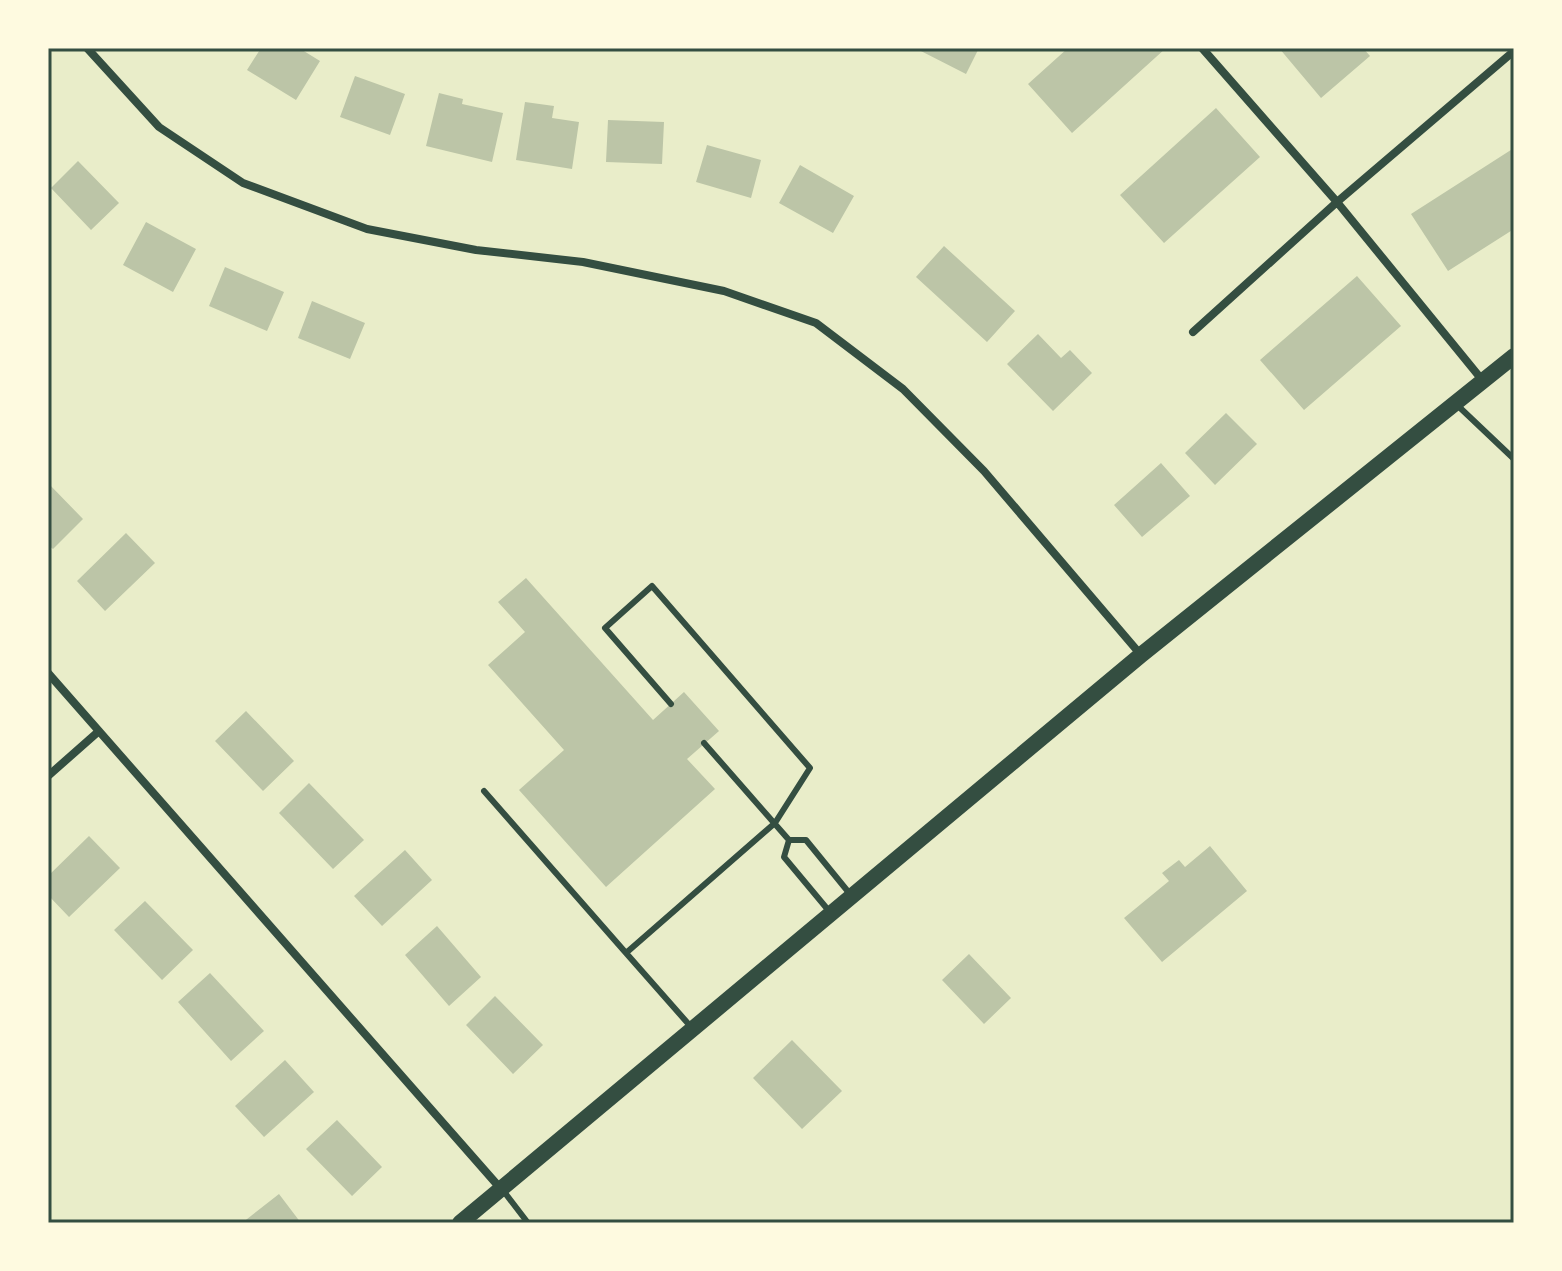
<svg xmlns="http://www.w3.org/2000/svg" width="1562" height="1271" viewBox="0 0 1562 1271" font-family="Mulish,sans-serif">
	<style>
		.building { fill: #bcc5a7 }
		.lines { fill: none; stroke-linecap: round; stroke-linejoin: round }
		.service { stroke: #344e41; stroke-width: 6 }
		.minor { stroke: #344e41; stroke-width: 8 }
		.secondary { stroke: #344e41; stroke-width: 16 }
		.neatline { fill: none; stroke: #344e41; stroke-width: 3 }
	</style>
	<rect width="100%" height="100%" fill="#e9edc9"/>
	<path class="building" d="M261,48H299L320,61L296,100L247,70Z
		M915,48H979L966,74Z
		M1068,48H1166L1072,133L1028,84Z
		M1279,48H1363L1370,56L1321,98Z
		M355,76L405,94L390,135L340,117Z
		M439,93L463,99L462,104L503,113L492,162L426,146Z
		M525,102L554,106L552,118L579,122L572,169L516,160Z
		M1216,108L1260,157L1164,243L1120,195Z
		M608,120L664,122L662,164L606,162Z
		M707,145L761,160L751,198L696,182Z
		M1514,148V229L1448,271L1411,214Z
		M78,161L119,203L91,230L51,188Z
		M800,165L854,196L833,233L779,203Z
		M146,222L196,249L173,292L123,265Z
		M944,246L1015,311L987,342L916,277Z
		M225,267L284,292L267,331L209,306Z
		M1357,276L1401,326L1304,410L1260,360Z
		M312,301L365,323L350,359L298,338Z
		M1038,334L1061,358L1070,350L1092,373L1053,411L1007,364Z
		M1226,413L1257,444L1215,485L1185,453Z
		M1161,463L1190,496L1142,537L1114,505Z
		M48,483L83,519L53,549L48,545Z
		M126,533L155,563L105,611L77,581Z
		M526,578L653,720L684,692L719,731L687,759L715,789L606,887L519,790L564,750L488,665L525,632L498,602Z
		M246,711L294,761L263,791L215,741Z
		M309,783L364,840L333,869L279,813Z
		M89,836L120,868L69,917L48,895V876Z
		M1210,846L1247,891L1162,962L1124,918L1169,881L1162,873L1179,860L1185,867Z
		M405,850L432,880L382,926L354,896Z
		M145,901L193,950L162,980L114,930Z
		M437,926L481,977L449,1006L405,955Z
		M969,954L1011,998L984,1024L942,980Z
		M210,973L264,1031L231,1061L178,1002Z
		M495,996L543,1045L513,1074L466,1025Z
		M792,1040L842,1091L802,1129L753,1078Z
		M285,1060L314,1092L264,1137L235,1106Z
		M337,1120L382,1167L352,1196L306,1149Z
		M279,1194L301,1223H242Z"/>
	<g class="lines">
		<path class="service" d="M1456,404L1514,459
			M671,704L605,628L652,586L810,768L775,823L626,953L692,1028
			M704,743L789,840
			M484,791L626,953
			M789,840L784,857L829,911
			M789,840H806L850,894
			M502,1189L528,1223"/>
		<path class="minor" d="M87,48L159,127L243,183L367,229L476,250L583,262L724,291L816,323L903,389L984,471L1141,655
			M1202,48L1337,202L1483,381
			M1193,332L1337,202L1514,51
			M48,673L501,1189
			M48,776L99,731"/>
		<path class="secondary" d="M460,1223L1141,655L1514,356"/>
	</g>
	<rect width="1562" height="1271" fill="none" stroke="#fefae0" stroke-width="100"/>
	<rect x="50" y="50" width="1462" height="1171" class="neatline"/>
</svg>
